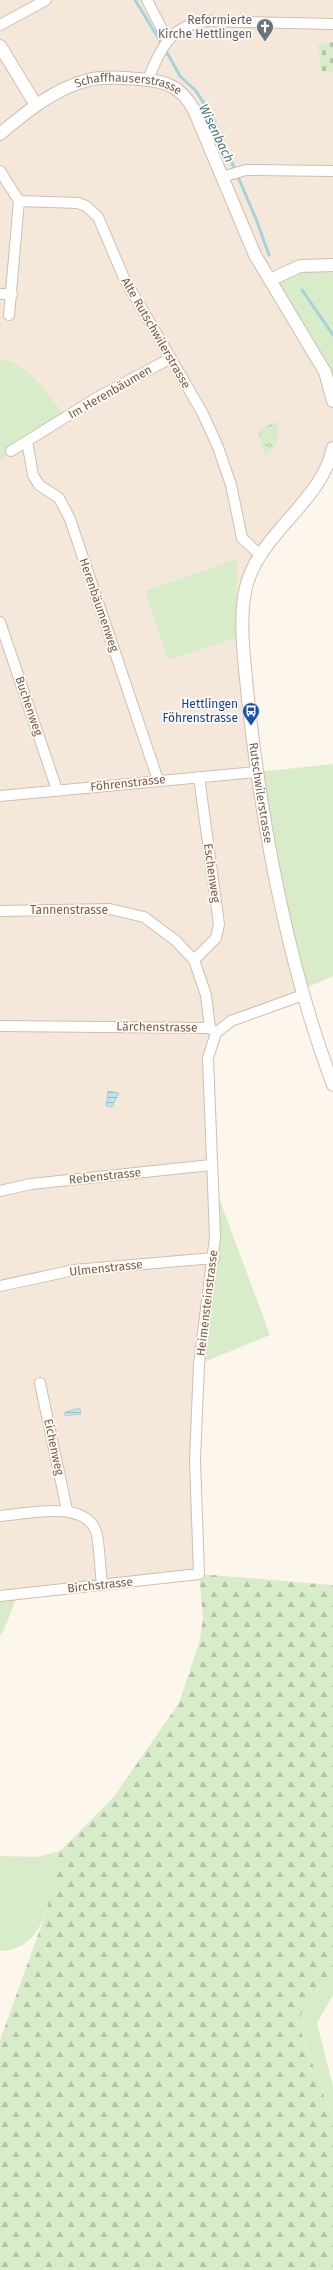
<svg xmlns="http://www.w3.org/2000/svg" width="333" height="2270" viewBox="0 0 333 2270" font-family="'Fira Sans',sans-serif">
	<style>
		.residential { fill: #f5e8da }
		.grass { fill: #d8ecc9 }
		.forest { fill: url(#forest-firs) }
		.cemetery { fill: url(#cemetery-stones) }
		.park { fill: url(#park-tufts) }
		.water { fill: url(#water-rules); stroke: #a5d3da }
		.lines { fill: none; stroke-linecap: round; stroke-linejoin: round }
		.stream { stroke: #a5d3da; stroke-width: 3 }
		.minor-casing { stroke: #d1beb0; stroke-width: 12 }
		.tertiary-casing { stroke: #d1beb0; stroke-width: 14 }
		.minor { stroke: #fff; stroke-width: 10 }
		.tertiary { stroke: #fff; stroke-width: 12 }
		.labels { text-anchor: middle; stroke-width: 3.5; stroke-linejoin: round; paint-order: stroke }
		.worship-label { font-size: 12px; fill: #5b616d; stroke: #fffaf3; text-anchor: end }
		.street-label { font-size: 12px; fill: #7a5c4d; stroke: #fffaf3 }
		.transit-label { font-size: 12px; fill: #164399; stroke: #fffaf3; text-anchor: end }
		.water-label { font-size: 13px; font-style: italic; fill: #437c86; stroke: #fffaf3 }
	</style>
	<defs>
		<pattern id="forest-firs" width="22" height="20" patternUnits="userSpaceOnUse"><rect width="22" height="20" fill="#d8ecc9"/><path d="M5 1l3.5 6h-7zM16 11l3.5 6h-7z" fill="#b4c2a5"/></pattern>
		<pattern id="cemetery-stones" width="16" height="16" patternUnits="userSpaceOnUse"><rect width="16" height="16" fill="#d8ecc9"/><path d="M2 7V4a2 2 0 0 1 4 0v3zM10 15v-3a2 2 0 0 1 4 0v3z" fill="#b4c2a5"/></pattern>
		<pattern id="park-tufts" width="24" height="20" patternUnits="userSpaceOnUse"><rect width="24" height="20" fill="#d8ecc9"/><path d="M3 7l-1-3M5 7V3M7 7l1-3M15 17l-1-3M17 17v-4M19 17l1-3" fill="none" stroke="#b4c2a5"/></pattern>
		<pattern id="water-rules" width="6" height="5" patternUnits="userSpaceOnUse"><rect width="6" height="5" fill="#bfe3e8"/><path d="M0 2.5h6" fill="none" stroke="#a0bbbe"/></pattern>
	</defs>
	<rect width="100%" height="100%" fill="#fdf6ec"/>
	<path class="residential" d="M0,0H333V265L302,332L333,401V448L327,467L268,543L246,588L247,686L303,995L231,1021L216,1033L208,1058L215,1237L199,1364V1574L0,1596Z"/>
	<path class="grass" d="M333,265V401L275,277Z
		M0,359C28,362 50,397 66,417L0,460Z
		M237,559L236,638L168,660L145,591Z
		M333,764V976L301,990L257,772Z
		M212,1179L270,1335L199,1364L214,1258Z
		M18,1594L3,1632L0,1636V1596Z
		M60,1851C51,1889 49,1950 0,1951V1856L37,1857Z
		M333,1967V1995L317,2023L333,2086V2120L297,2021Z"/>
	<path class="forest" d="M199,1574L333,1585V1967L297,2021L333,2120V2270H0V2040L46,1913L60,1851L113,1798L179,1703L200,1640L203,1618Z"/>
	<path class="cemetery" d="M333,42V72L321,71L318,45Z"/>
	<path class="park" d="M276,421C281,433 277,450 265,456L258,431Z"/>
	<path class="water" d="M108,1091L119,1093L112,1107L106,1106Z
		M80,1408L81,1414L65,1416V1412Z"/>
	<g class="lines">
		<path class="stream" d="M135,0L162,44
			M165,49L180,76L196,91L212,116L256,219L269,255
			M302,290L333,335"/>
		<g class="minor-casing">
			<path id="minor" d="M147,0L168,41
				M0,25L46,0
				M148,80C160,48 171,26 206,21L333,24
				M0,171L19,201L78,203L86,206L98,217L124,278L202,412L218,447L231,485L242,538L260,555
				M222,177L246,170L333,171
				M0,294H12
				M9,315L19,201
				M27,441L33,475L39,485L59,498L70,519L158,780
				M11,451L98,397L171,358
				M0,622L57,790
				M0,796L257,772
				M0,911L110,909L144,917L175,940L194,960L206,995L210,1028
				M194,960L216,938L219,924L199,777
				M0,1026L210,1028L216,1033L231,1021L303,995
				M0,1191L31,1184L211,1165
				M0,1286L74,1270L214,1258
				M40,1383L67,1510
				M0,1516C28,1514 88,1498 97,1535C100,1551 100,1569 102,1585
				M0,1596L199,1574L195,1460L199,1364L215,1237L208,1058L216,1033"/>
		</g>
		<g class="tertiary-casing">
			<g id="tertiary">
				<path d="M0,46L36,105"/>
				<path id="s1" d="M0,134C26,112 54,89 88,80C103,76 123,78 139,79C166,81 181,86 194,110L255,255L325,372L333,401"/>
				<path d="M270,280L300,266L333,265"/>
				<path id="s2" d="M333,448C321,503 260,532 246,587C238,620 245,665 248,699C262,827 288,965 333,1085"/>
			</g>
		</g>
		<use href="#minor" class="minor"/>
		<use href="#tertiary" class="tertiary"/>
	</g>
	<defs>
		<g id="church-pin" transform="scale(0.9)"><path d="M0 17L-7.5 6A9.5 9.5 0 1 1 7.5 6Z" fill="#6b7280" stroke="#fffaf3"/><path d="M-1.2-6h2.4v3.5h3.3v2.4h-3.3V6h-2.4V-.1h-3.3v-2.4h3.3Z" fill="#fff"/></g>
		<g id="bus-pin" transform="scale(0.9)"><path d="M0 17L-7.5 6A9.5 9.5 0 1 1 7.5 6Z" fill="#1a4fb4" stroke="#fffaf3"/><path d="M-5-6H5V4H4V6H2V4H-2V6H-4V4H-5ZM-3.5-4V0h7V-4ZM-3.5 1.2v1.5H-2V1.2ZM2 1.2v1.5H3.5V1.2Z" fill="#fff"/></g>
	</defs>
	<g fill-rule="evenodd">
		<use href="#church-pin" x="265" y="27"/>
		<use href="#bus-pin" x="251" y="711"/>
	</g>
	<g class="labels">
		<g class="worship-label">
			<text x="252" y="24">Reformierte<tspan x="252" dy="14">Kirche Hettlingen</tspan></text>
		</g>
		<g class="street-label">
			<text dy="4" stroke="none"><textPath href="#s1" startOffset="145">Schaffhauserstrasse</textPath></text>
			<text transform="translate(156 333) rotate(60)" y="4">Alte Rutschwilerstrasse</text>
			<text transform="translate(110 392) rotate(-30)" y="4">Im Herenbäumen</text>
			<text transform="translate(99 605) rotate(71)" y="4">Herenbäumenweg</text>
			<text transform="translate(29 706) rotate(71)" y="4">Buchenweg</text>
			<text transform="translate(128 783) rotate(-6)" y="4">Föhrenstrasse</text>
			<text dy="4" stroke="none"><textPath href="#s2" startOffset="373">Rutschwilerstrasse</textPath></text>
			<text transform="translate(212 873) rotate(82)" y="4">Eschenweg</text>
			<text x="69" y="914">Tannenstrasse</text>
			<text transform="translate(157 1027) rotate(1)" y="4">Lärchenstrasse</text>
			<text transform="translate(105 1176) rotate(-6)" y="4">Rebenstrasse</text>
			<text transform="translate(106 1268) rotate(-6)" y="4">Ulmenstrasse</text>
			<text transform="translate(207 1303) rotate(-83)" y="4">Heimensteinstrasse</text>
			<text transform="translate(54 1447) rotate(78)" y="4">Eichenweg</text>
			<text transform="translate(100 1585) rotate(-6)" y="4">Birchstrasse</text>
		</g>
		<g class="transit-label">
			<text x="238" y="708">Hettlingen<tspan x="238" dy="14">Föhrenstrasse</tspan></text>
		</g>
		<g class="water-label">
			<text transform="translate(217 133) rotate(64)" y="5">Wisenbach</text>
		</g>
	</g>
</svg>
